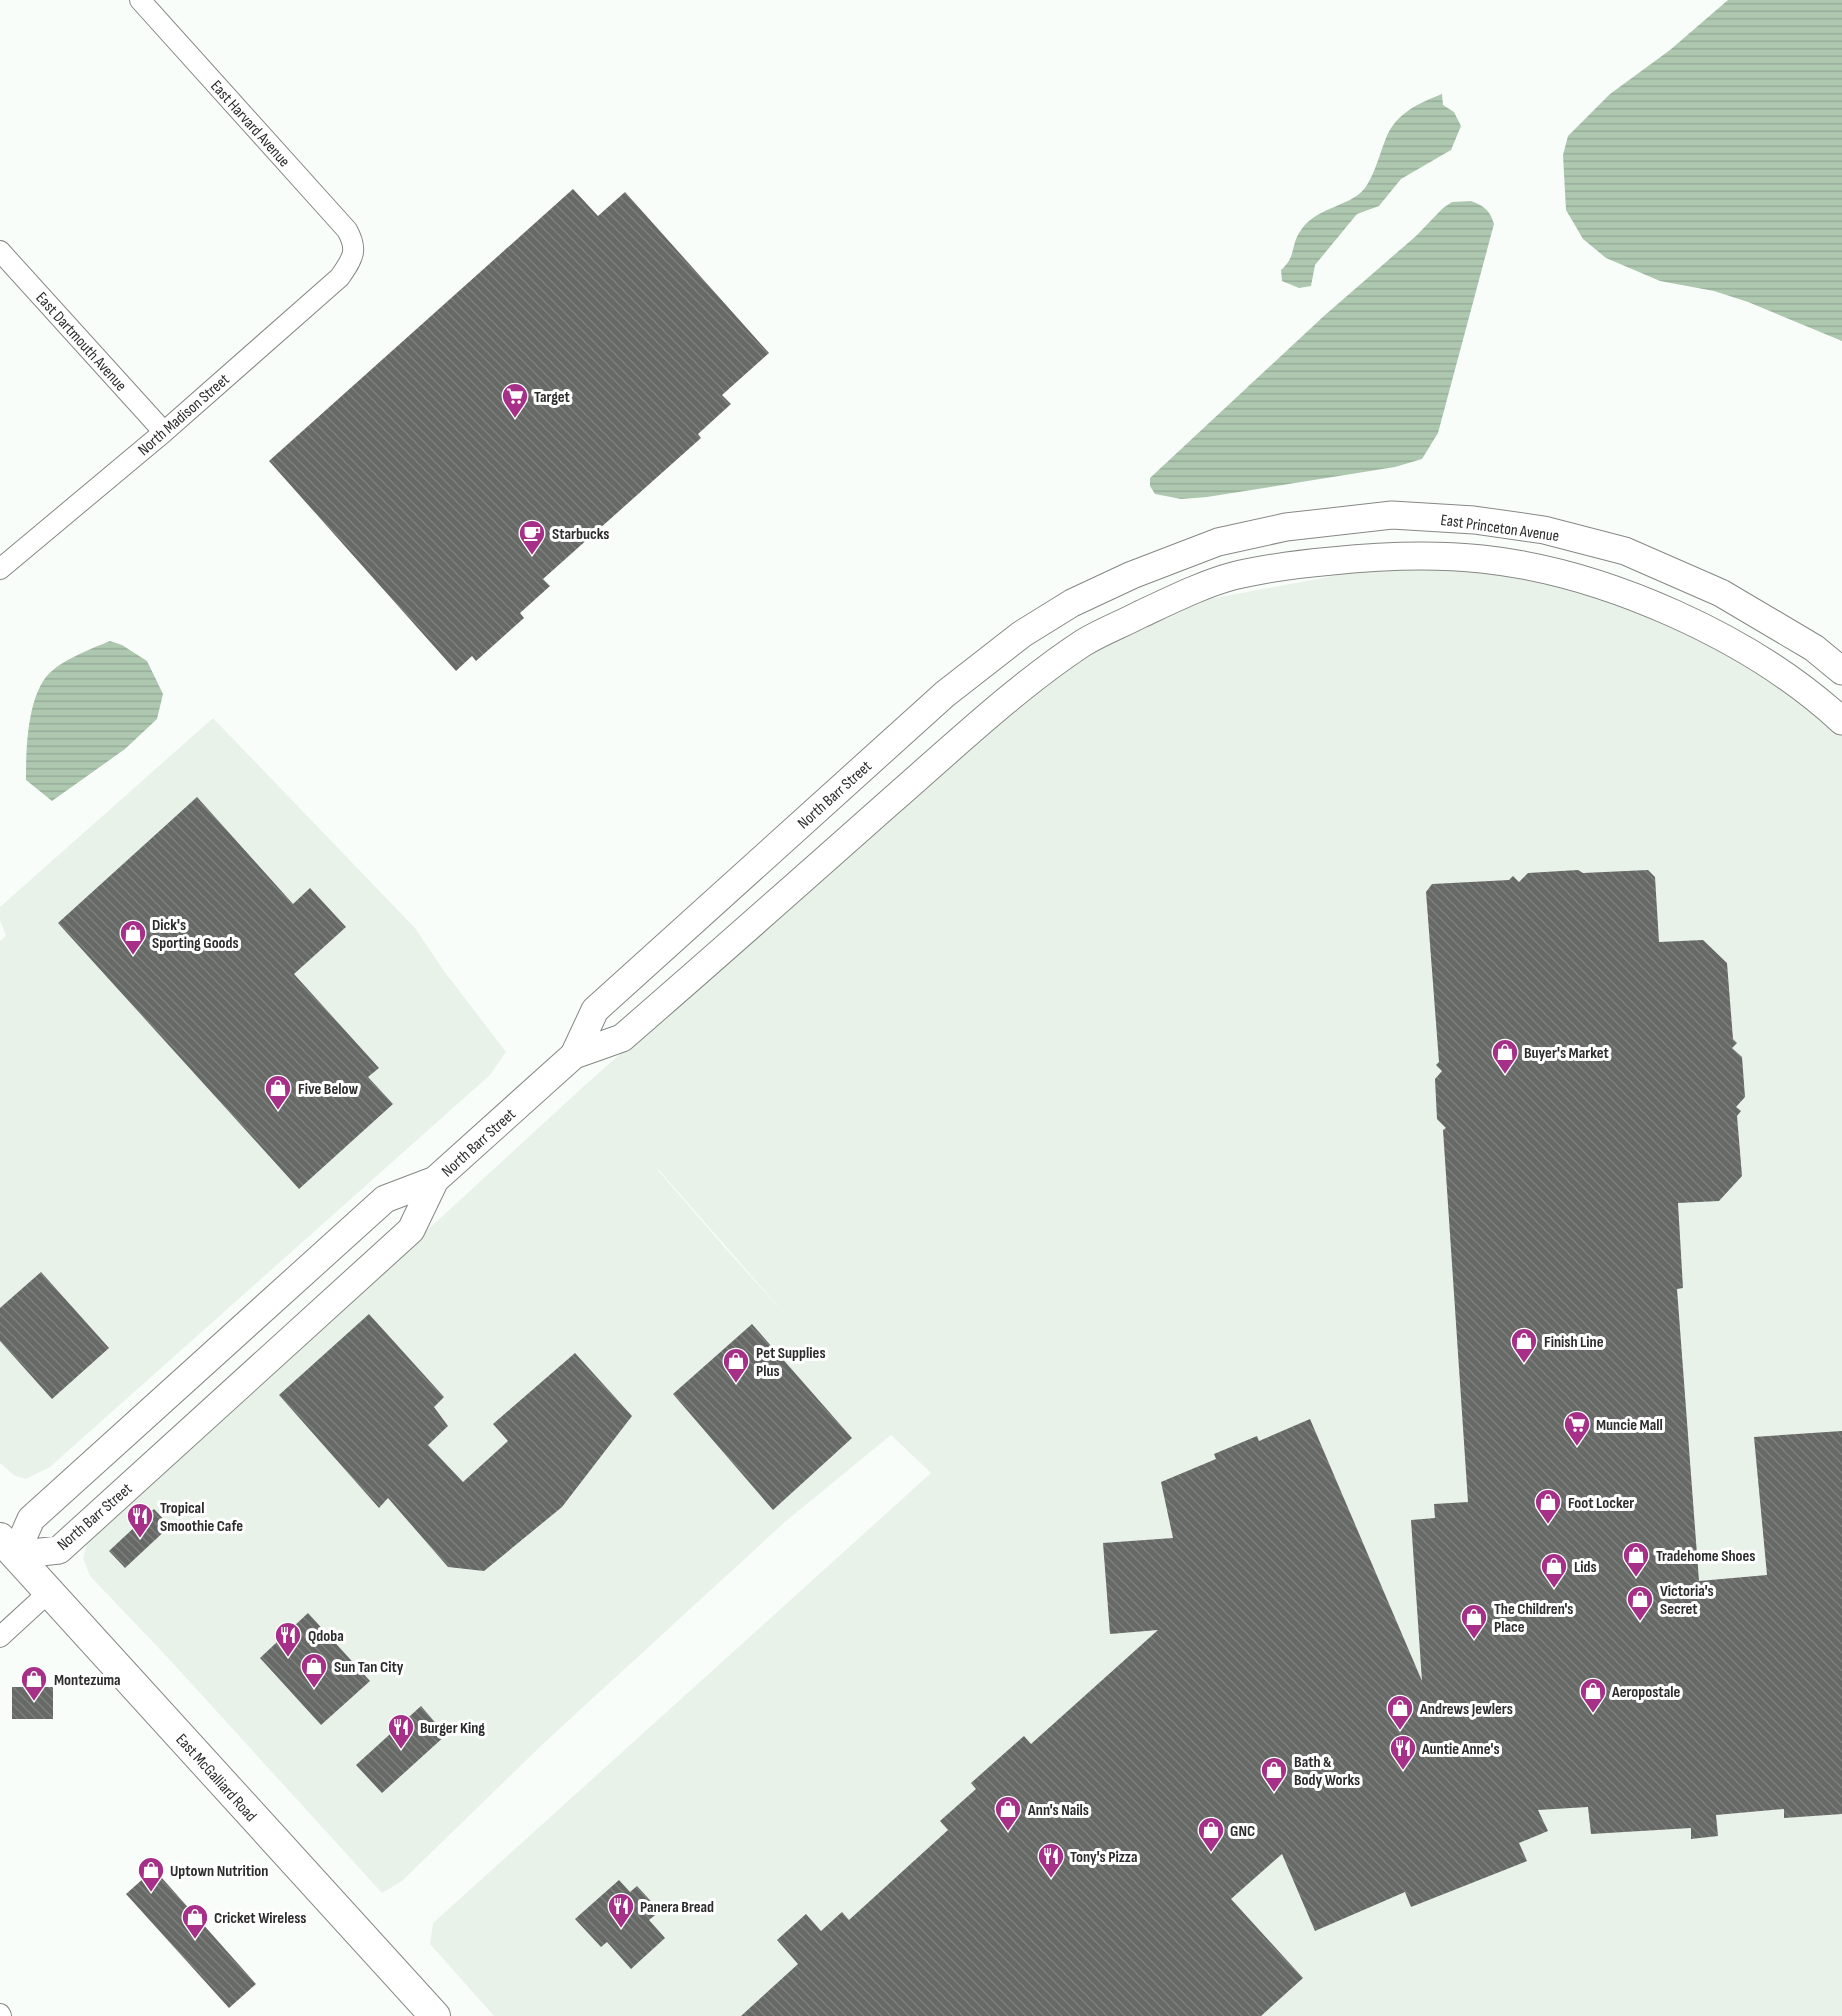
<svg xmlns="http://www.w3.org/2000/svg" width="1842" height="2016" viewBox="0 0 1842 2016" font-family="'Sofia Sans Condensed',sans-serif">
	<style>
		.built { fill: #e9f2e9; fill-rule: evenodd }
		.water { fill: url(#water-rules) }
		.building { fill: url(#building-back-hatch) }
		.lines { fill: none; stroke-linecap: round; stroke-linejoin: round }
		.street-casing { stroke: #858885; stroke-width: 22 }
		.secondary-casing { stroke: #858885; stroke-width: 29 }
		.primary-casing { stroke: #858885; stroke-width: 32 }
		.street { stroke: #fff; stroke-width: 20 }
		.secondary { stroke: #fff; stroke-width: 27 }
		.primary { stroke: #fff; stroke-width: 30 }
		.labels { text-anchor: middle; stroke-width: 6; stroke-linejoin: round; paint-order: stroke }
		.street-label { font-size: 16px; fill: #2b2c2b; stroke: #fff }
		.poi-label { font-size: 16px; font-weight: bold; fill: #2b2c2b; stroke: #fff; text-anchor: start }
	</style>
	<defs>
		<pattern id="water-rules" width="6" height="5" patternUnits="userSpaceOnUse" patternTransform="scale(1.5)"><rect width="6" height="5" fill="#aec8b0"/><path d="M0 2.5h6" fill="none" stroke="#96ac98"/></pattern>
		<pattern id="building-back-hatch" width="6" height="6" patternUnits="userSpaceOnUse" patternTransform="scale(1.5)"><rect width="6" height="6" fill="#666966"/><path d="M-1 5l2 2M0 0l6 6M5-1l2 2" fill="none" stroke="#7c7f7c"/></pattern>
	</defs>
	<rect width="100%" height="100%" fill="#f9fdf9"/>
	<path class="built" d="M1376,568H1466L1602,594L1712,641L1786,686L1842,735V2016H494L430,1944L433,1923L931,1473L891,1435L786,1521L545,1742L402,1881L382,1893L169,1659L90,1576L83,1558L87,1543L584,1086L1039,684L1093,648L1144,624L1209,599ZM657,1169H658L784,1313L726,1249Z
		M213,718L415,928L444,971L506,1052L490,1075L50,1467L26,1479L15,1476L0,1463V941L6,936L0,920V907Z"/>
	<path class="water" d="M1728,0H1842V341L1748,302L1714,291L1660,281L1606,258L1583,239L1566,210L1563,155L1568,136L1610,94L1670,50Z
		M1442,94L1443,105L1454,112L1461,126L1451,150L1401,179L1379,206L1357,214L1315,265L1311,286L1299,288L1282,281L1281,270C1297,256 1290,245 1301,230C1318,205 1354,207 1367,185C1376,170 1380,153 1386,138C1396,113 1419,103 1442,94Z
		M1471,201C1484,206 1490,210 1494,224L1438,433L1422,459L1395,467L1207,497L1181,499L1155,494L1150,486V478L1325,315L1416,236L1443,208L1452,202Z
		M110,641L122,645L147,661L163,694L157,719L125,749L52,801L26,780C26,750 27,702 46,677C60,660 91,649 110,641Z"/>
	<path class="building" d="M573,189L598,216L625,192L769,353L722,395L731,404L698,434L701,438L543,579L550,586L520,613L524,618L476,661L472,656L456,671L269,461Z
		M197,797L293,904L310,888L346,927L294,974L379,1068L368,1077L393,1104L299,1189L58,923Z
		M1578,870L1583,873L1648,870L1655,877L1659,942L1703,940L1727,963L1733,1039L1737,1043L1732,1048L1742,1057L1745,1097L1736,1107L1741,1111L1737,1116L1742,1176L1719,1201L1678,1203L1683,1288L1677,1289L1699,1581L1767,1575L1754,1437L1842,1431V1814L1784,1818V1809L1716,1815L1718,1836L1691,1839V1828L1591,1834L1588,1807L1538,1810L1548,1831L1519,1843L1527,1861L1411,1907L1405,1892L1315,1931L1282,1854L1231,1899L1303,1978L1261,2016H741L798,1964L777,1940L806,1914L821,1931L842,1912L849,1920L948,1830L940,1821L976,1789L971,1783L1024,1736L1031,1744L1158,1630L1110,1634L1103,1543L1173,1538L1161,1482L1216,1459L1214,1454L1257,1436L1259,1441L1310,1419L1422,1681L1411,1520L1435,1518L1434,1504L1468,1502L1443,1130L1446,1128L1437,1119L1435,1079L1442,1071L1436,1065L1439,1062L1426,892L1432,884L1509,880L1513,876L1519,882L1528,873Z
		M41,1272L109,1348L52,1399L0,1341V1308Z
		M369,1314L444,1397L434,1407L448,1426L428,1445L463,1482L508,1441L493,1424L575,1353L632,1416L562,1507L484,1571L448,1567L388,1498L379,1508L279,1395Z
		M752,1324L852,1438L773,1510L673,1394Z
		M154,1509L170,1526L125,1568L109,1551Z
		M308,1613L370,1681L321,1725L260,1658Z
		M12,1687H53V1719H12Z
		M421,1706L446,1735L382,1793L356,1765Z
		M154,1869L256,1984L229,2008L126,1894Z
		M619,1880L630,1892L637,1886L660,1911L649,1920L665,1938L631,1969L607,1942L601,1947L575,1919Z"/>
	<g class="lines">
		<g class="street-casing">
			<path id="street" d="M0,251L164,432
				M0,569L164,432L340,277C352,259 359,251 347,230L140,0
				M0,1637L49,1592
				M0,2014L1,2016"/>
		</g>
		<g class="secondary-casing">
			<path id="secondary" d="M574,1055L595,1010L945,694L1022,634L1072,603L1132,575L1218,542L1286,527L1392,515L1474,520L1544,530L1625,551L1721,593L1814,648L1842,671
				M15,1555L31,1519L385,1199L435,1180L574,1055L622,1038C712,960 801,881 890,802C951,749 1016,687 1083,643C1101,632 1122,624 1141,614C1169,601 1203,584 1233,576C1265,568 1299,564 1332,561C1380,556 1434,554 1482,559C1604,572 1751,637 1842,721
				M15,1555L59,1550L411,1230L435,1180"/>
		</g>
		<g class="primary-casing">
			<path id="primary" d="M0,1538L435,2016"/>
		</g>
		<use href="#street" class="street"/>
		<use href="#secondary" class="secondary"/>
		<use href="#primary" class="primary"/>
	</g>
	<defs>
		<g id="supermarket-pin" transform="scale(1.35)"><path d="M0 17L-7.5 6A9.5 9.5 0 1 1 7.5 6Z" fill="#a62f87" stroke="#fff"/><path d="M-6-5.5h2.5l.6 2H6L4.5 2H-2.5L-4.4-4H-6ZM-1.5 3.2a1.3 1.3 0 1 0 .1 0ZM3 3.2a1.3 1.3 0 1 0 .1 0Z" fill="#fff"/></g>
		<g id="cafe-pin" transform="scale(1.35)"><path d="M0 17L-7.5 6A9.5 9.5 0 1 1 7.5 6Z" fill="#a62f87" stroke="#fff"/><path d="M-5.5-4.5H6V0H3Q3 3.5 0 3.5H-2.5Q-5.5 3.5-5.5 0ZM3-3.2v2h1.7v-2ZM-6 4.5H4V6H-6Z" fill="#fff"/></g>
		<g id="shop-pin" transform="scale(1.35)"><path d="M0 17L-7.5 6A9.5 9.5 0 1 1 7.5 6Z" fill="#a62f87" stroke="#fff"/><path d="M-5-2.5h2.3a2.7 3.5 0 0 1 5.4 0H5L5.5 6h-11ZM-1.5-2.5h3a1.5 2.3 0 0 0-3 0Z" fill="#fff"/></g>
		<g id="restaurant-pin" transform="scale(1.35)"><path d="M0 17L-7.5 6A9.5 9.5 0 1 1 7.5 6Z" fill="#a62f87" stroke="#fff"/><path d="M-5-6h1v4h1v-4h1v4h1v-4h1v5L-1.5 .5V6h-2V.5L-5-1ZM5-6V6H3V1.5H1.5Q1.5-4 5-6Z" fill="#fff"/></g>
	</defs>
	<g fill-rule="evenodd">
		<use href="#supermarket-pin" x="515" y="396"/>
		<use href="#cafe-pin" x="532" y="533"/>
		<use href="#shop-pin" x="133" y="933"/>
		<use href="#shop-pin" x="1505" y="1052"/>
		<use href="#shop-pin" x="278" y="1088"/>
		<use href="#shop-pin" x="1524" y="1341"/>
		<use href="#shop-pin" x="736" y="1361"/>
		<use href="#supermarket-pin" x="1577" y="1424"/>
		<use href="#shop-pin" x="1548" y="1502"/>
		<use href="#restaurant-pin" x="140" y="1516"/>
		<use href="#shop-pin" x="1636" y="1555"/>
		<use href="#shop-pin" x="1554" y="1566"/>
		<use href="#shop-pin" x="1640" y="1599"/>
		<use href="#shop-pin" x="1474" y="1617"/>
		<use href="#restaurant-pin" x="288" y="1635"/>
		<use href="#shop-pin" x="314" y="1666"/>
		<use href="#shop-pin" x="34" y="1679"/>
		<use href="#shop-pin" x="1593" y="1691"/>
		<use href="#shop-pin" x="1400" y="1708"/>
		<use href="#restaurant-pin" x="401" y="1727"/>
		<use href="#restaurant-pin" x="1403" y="1748"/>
		<use href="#shop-pin" x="1274" y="1770"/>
		<use href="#shop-pin" x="1008" y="1809"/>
		<use href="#shop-pin" x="1211" y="1830"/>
		<use href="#restaurant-pin" x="1051" y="1856"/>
		<use href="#shop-pin" x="151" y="1870"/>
		<use href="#restaurant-pin" x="621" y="1906"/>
		<use href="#shop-pin" x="195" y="1917"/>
	</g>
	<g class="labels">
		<g class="street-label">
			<text transform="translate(251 123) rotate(48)" y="6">East Harvard Avenue</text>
			<text transform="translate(82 341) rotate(48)" y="6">East Dartmouth Avenue</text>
			<text transform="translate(183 414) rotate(-41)" y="6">North Madison Street</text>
			<text transform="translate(1500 527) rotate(8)" y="6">East Princeton Avenue</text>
			<text transform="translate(834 794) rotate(-42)" y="6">North Barr Street</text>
			<text transform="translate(478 1142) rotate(-42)" y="6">North Barr Street</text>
			<text transform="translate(94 1516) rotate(-41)" y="6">North Barr Street</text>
			<text transform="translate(217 1777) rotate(48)" y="6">East McGalliard Road</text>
		</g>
		<g class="poi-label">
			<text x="534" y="402">Target</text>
			<text x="552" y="539">Starbucks</text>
			<text x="152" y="930">Dick's<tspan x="152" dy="18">Sporting Goods</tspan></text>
			<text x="1524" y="1058">Buyer's Market</text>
			<text x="298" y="1094">Five Below</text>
			<text x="1544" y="1347">Finish Line</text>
			<text x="756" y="1358">Pet Supplies<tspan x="756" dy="18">Plus</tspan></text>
			<text x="1596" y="1430">Muncie Mall</text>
			<text x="1568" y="1508">Foot Locker</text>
			<text x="160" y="1513">Tropical<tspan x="160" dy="18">Smoothie Cafe</tspan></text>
			<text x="1656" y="1561">Tradehome Shoes</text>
			<text x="1574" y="1572">Lids</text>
			<text x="1660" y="1596">Victoria's<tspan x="1660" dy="18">Secret</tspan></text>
			<text x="1494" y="1614">The Children's<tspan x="1494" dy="18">Place</tspan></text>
			<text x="308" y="1641">Qdoba</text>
			<text x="334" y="1672">Sun Tan City</text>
			<text x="54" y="1685">Montezuma</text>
			<text x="1612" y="1697">Aeropostale</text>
			<text x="1420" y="1714">Andrews Jewlers</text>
			<text x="420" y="1733">Burger King</text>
			<text x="1422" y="1754">Auntie Anne's</text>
			<text x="1294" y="1767">Bath &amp;<tspan x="1294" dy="18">Body Works</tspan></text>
			<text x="1028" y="1815">Ann's Nails</text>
			<text x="1230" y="1836">GNC</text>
			<text x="1070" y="1862">Tony's Pizza</text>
			<text x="170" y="1876">Uptown Nutrition</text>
			<text x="640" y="1912">Panera Bread</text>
			<text x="214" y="1923">Cricket Wireless</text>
		</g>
	</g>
</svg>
